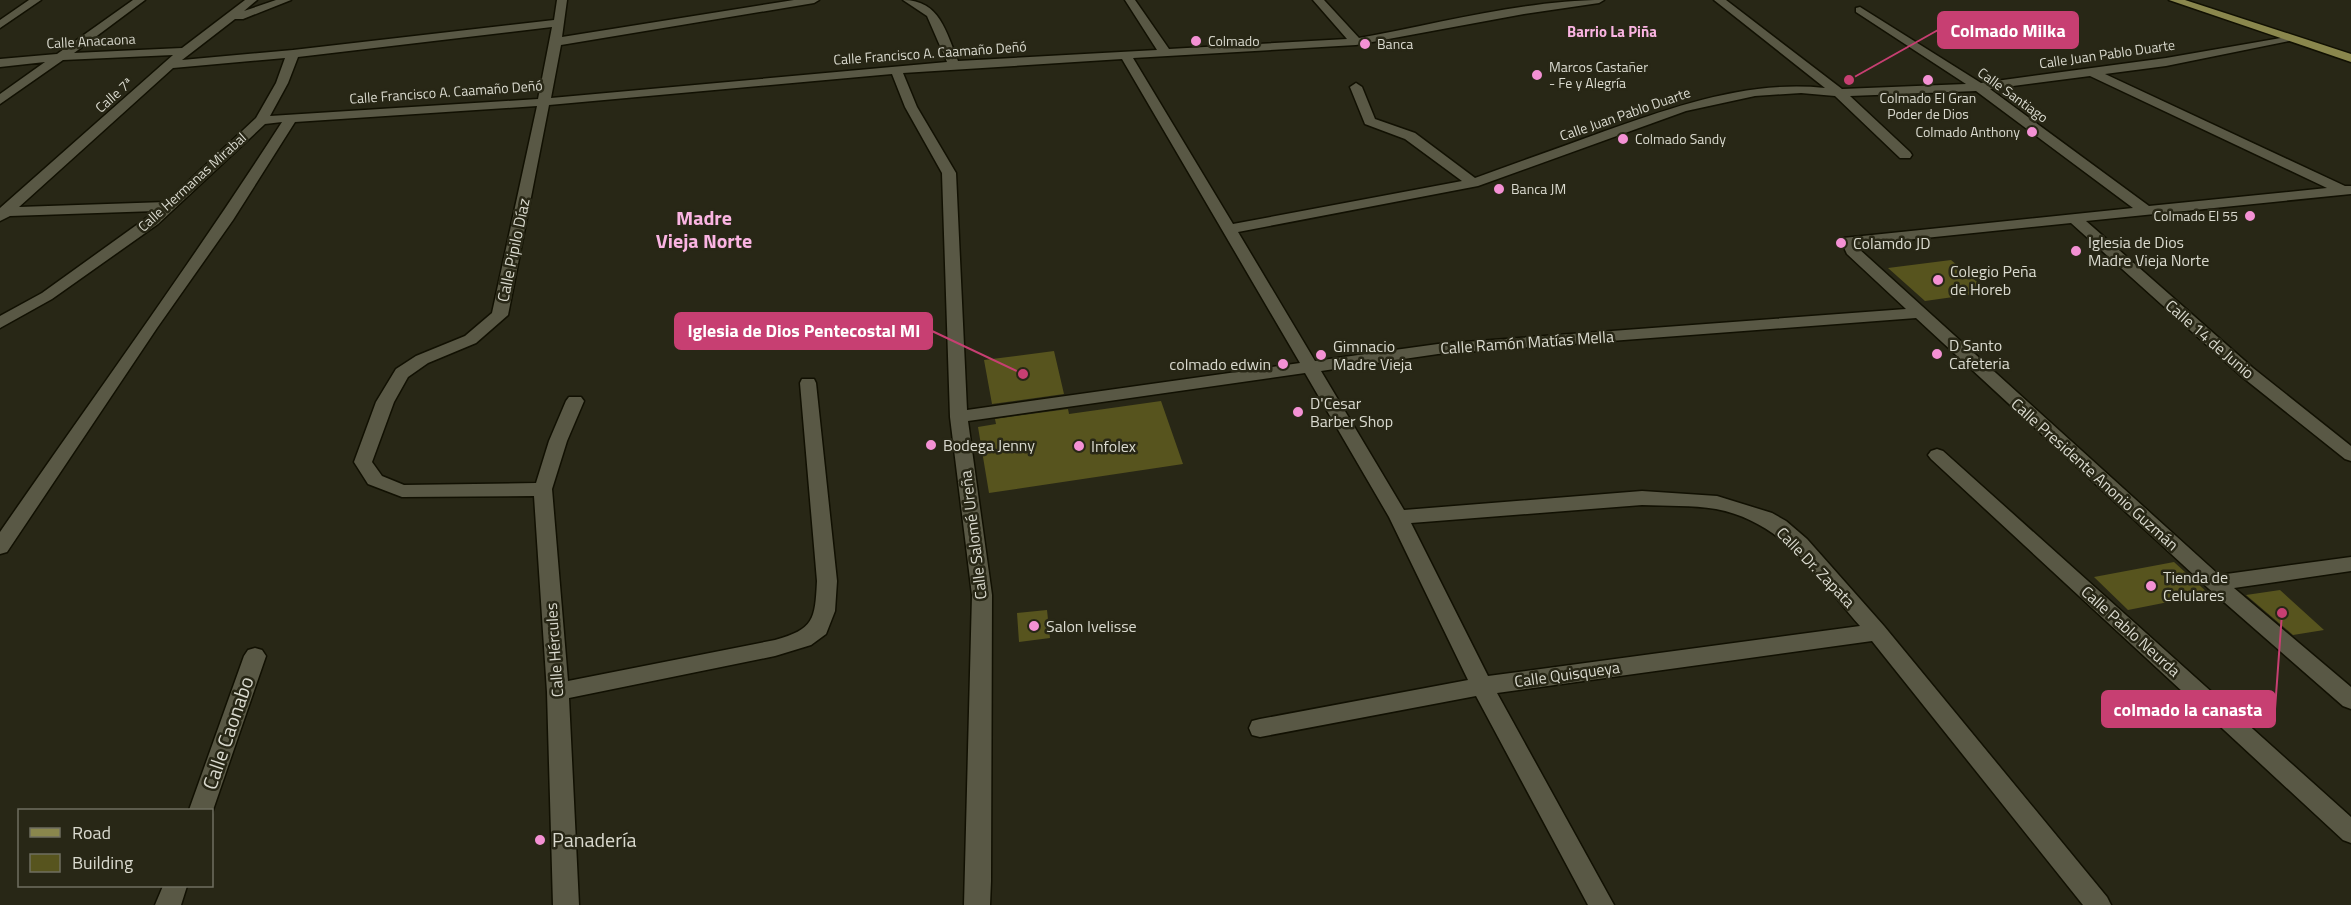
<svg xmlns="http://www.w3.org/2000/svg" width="2351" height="905" viewBox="0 0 2351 905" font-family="'Titillium Web',sans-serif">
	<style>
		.building { fill: #57541e }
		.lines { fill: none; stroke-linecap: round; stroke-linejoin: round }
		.minor-casing { stroke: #111002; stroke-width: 3 }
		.major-casing { stroke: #111002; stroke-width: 3 }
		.minor { fill: #595845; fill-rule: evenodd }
		.major { fill: #8a874d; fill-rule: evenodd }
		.poi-dot { fill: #f491d4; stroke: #282716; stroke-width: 2 }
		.labels { text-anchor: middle; stroke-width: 5; stroke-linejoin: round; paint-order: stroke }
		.far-street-label { font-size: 14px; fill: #dadacf; stroke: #282716 }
		.far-poi-label { font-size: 14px; fill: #dadacf; stroke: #282716; text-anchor: start }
		.far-neighbourhood-label { font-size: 15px; font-weight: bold; fill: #fab4e2; stroke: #282716 }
		.poi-label { font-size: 16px; fill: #dadacf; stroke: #282716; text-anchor: start }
		.street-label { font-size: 16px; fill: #dadacf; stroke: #282716 }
		.quarter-label { font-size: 20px; font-weight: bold; fill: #fab4e2; stroke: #282716 }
		.near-street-label { font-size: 20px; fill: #dadacf; stroke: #282716 }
		.near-poi-label { font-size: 20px; fill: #dadacf; stroke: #282716; text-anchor: start }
		.leader { fill: none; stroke: #c73f72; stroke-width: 2 }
		.callout-dot { fill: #c73f72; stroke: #282716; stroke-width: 2 }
		.callout { fill: #c73f72; stroke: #c73f72; stroke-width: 2 }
		.callout-label { font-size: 18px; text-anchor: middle; font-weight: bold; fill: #fff }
	</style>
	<rect width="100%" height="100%" fill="#282716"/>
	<path class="building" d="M1951,260L1989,292L1925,301L1888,268Z
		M1054,351L1064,394L992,404L984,360Z
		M1161,401L1183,464L989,493L978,427L996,424L995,419L1068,409L1069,414Z
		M2174,562L2209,594L2128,610L2094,577Z
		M2280,590L2324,630L2293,635L2246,595Z
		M1047,610L1050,638L1019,642L1017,613Z"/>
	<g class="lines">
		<g class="minor-casing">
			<path id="minor" d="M29,0H41L0,28V20Z
				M133,0H145L74,53L182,48L245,0H257L244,11L276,0H291L243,19H235L182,60L293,50L554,20L557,0H567L562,37L794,0H819L814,3L561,45L551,98L947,62L927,16L903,0C940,0 946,32 958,61L1157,50L1125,0H1135L1169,49L1347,39L1313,0H1324L1359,38C1436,24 1526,0 1604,0L1599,3L1524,14L1356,45L1133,58L1233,224L1462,181L1405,139L1365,124L1350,87L1356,83L1362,87L1375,119L1415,133L1475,178C1518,162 1562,147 1605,131C1676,106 1749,80 1825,88L1714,0H1726L1842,89L1966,84L1856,12V8L1860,7L1981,83L2166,58L2293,36V40L2289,41L2166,66L2105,74L2345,186H2351V194L2086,221L2253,368L2351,446V461L2345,459L2241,376L2071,223L1857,245L1859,249L2219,575L2351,557V571L2234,588L2351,687V709L2343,706L2208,588L1916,318L1438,354L1321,371L1404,510L1642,491L1717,496L1772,513L1786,521L1807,539L1884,626L2107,897L2111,905H2083L1872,641L1497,693L1614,905H1588L1476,696L1260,737L1252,735L1249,728L1252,721L1260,719L1468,680L1389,517L1305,373L968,421L992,595L991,881L990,905H964L972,595L950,417L942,173L905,107L892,74L549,105L508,315L476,343L428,363L408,377L394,402L372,462L382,476L404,485L536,483L549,441L566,401L569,397H581L584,401L567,441L552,489L568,681L775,640C814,629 815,620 817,581L800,383L802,379H814L816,383L837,581L835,611L826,634L811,645L775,656L569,698L579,905H553L547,692L534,496L402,497L368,484L354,462L376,402L396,369L416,356L465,336L492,313L537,106L295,122L233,220L157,328L7,552L0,554V532C94,396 192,262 282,122L265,124L158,224L52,299L0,328V316L42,293L156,211L10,216L0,221V208L173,55L63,60L0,104V94L45,62L0,67V59L57,54ZM552,27L538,99L270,116L288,83L298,57ZM285,58L276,83L256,118L166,202L19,207L173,68ZM1122,59L1300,363L967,410L956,173L917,107L903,73ZM2090,76L2327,188L2149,206L1990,89ZM1976,91L2133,208L1843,238L1841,241L1847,254L1906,309L1438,344L1315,361L1238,232L1478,186L1686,111L1755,96L1801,93L1835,96L1900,158H1910L1912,155L1910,152L1850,96ZM1642,505C1666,506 1692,505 1716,509C1784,522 1817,577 1860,626L1488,676L1411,523Z
				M1937,449L1943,451L2351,817V843L2343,840L1931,459L1928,455L1931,451Z
				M255,648L262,650L266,656L213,810L212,813V810H189L244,656L248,650Z
				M163,886H187L181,905H155Z"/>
		</g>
		<g class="major-casing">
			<path id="major" d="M2169,0H2185L2351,54V62Z"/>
		</g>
		<use href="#minor" class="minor"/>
		<use href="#major" class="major"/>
	</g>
	<g class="poi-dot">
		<circle cx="1196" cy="41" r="6"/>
		<circle cx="1365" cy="44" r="6"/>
		<circle cx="1537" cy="75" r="6"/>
		<circle cx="1928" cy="80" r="6"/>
		<circle cx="2032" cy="132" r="6"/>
		<circle cx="1623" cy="139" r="6"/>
		<circle cx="1499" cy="189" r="6"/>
		<circle cx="2250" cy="216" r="6"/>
		<circle cx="1841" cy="243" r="6"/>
		<circle cx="2076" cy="251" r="6"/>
		<circle cx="1938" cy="280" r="6"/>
		<circle cx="1937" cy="354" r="6"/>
		<circle cx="1321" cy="355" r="6"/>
		<circle cx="1283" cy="364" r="6"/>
		<circle cx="1298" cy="412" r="6"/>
		<circle cx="931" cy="445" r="6"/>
		<circle cx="1079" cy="446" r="6"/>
		<circle cx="2151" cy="586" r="6"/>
		<circle cx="1034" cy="626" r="6"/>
		<circle cx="540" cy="840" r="6"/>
	</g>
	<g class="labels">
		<g class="far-street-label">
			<text transform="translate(91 41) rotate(-3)" y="5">Calle Anacaona</text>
			<text transform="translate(930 53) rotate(-4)" y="5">Calle Francisco A. Caamaño Deñó</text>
			<text transform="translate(2107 54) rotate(-8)" y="5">Calle Juan Pablo Duarte</text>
			<text transform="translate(446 92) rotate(-4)" y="5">Calle Francisco A. Caamaño Deñó</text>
			<text transform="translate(114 95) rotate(-42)" y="5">Calle 7ª</text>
			<text transform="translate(2013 95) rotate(36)" y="5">Calle Santiago</text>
			<text transform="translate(1625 114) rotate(-19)" y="5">Calle Juan Pablo Duarte</text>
			<text transform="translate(192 182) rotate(-42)" y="5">Calle Hermanas Mirabal</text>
		</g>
		<g class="far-poi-label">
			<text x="1208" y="46">Colmado</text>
			<text x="1377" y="49">Banca</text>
			<text x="1549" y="72">Marcos Castañer<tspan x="1549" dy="16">- Fe y Alegría</tspan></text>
			<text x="1928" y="103" text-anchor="middle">Colmado El Gran<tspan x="1928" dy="16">Poder de Dios</tspan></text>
			<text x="2020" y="137" text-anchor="end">Colmado Anthony</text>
			<text x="1635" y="144">Colmado Sandy</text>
			<text x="1511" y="194">Banca JM</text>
			<text x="2238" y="221" text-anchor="end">Colmado El 55</text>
		</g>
		<g class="far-neighbourhood-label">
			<text x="1612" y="37">Barrio La Piña</text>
		</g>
		<g class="poi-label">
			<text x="2088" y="248">Iglesia de Dios<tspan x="2088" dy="18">Madre Vieja Norte</tspan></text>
			<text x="1853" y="249">Colamdo JD</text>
			<text x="1950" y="277">Colegio Peña<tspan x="1950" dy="18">de Horeb</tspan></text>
			<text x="1949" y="351">D Santo<tspan x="1949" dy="18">Cafeteria</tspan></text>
			<text x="1333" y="352">Gimnacio<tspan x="1333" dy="18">Madre Vieja</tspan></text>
			<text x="1271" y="370" text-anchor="end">colmado edwin</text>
			<text x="1310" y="409">D'Cesar<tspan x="1310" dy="18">Barber Shop</tspan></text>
			<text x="943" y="451">Bodega Jenny</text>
			<text x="1091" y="452">Infolex</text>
			<text x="2163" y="583">Tienda de<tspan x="2163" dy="18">Celulares</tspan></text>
			<text x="1046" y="632">Salon Ivelisse</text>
		</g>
		<g class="street-label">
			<text transform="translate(513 250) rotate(-78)" y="6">Calle Pipilo Díaz</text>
			<text transform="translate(2210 339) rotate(41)" y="6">Calle 14 de Junio</text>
			<text transform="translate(1527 342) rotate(-4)" y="6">Calle Ramón Matías Mella</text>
			<text transform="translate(2095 474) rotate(42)" y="6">Calle Presidente Anonio Guzmán</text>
			<text transform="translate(973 535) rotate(-97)" y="6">Calle Salomé Ureña</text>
			<text transform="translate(1816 567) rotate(46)" y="6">Calle Dr. Zapata</text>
			<text transform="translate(2131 631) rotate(42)" y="6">Calle Pablo Neurda</text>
			<text transform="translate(554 650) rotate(-94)" y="6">Calle Hércules</text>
			<text transform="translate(1567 674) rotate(-8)" y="6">Calle Quisqueya</text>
		</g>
		<g class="quarter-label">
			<text x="704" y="225">Madre<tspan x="704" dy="23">Vieja Norte</tspan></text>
		</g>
		<g class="near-street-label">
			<text transform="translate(228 733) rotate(-71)" y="7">Calle Caonabo</text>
		</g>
		<g class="near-poi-label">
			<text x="552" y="847">Panadería</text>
		</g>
	</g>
	<path class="leader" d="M1849 80L1938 30M1023 374L932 331M2282 613L2275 709"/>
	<g class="callout-dot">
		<circle cx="1849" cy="80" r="6"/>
		<circle cx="1023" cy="374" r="6"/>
		<circle cx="2282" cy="613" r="6"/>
	</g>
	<g class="callout">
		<rect x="1938" y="12" width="140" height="36" rx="6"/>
		<rect x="675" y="313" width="257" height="36" rx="6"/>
		<rect x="2102" y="691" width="173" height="36" rx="6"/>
	</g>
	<g class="callout-label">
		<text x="2008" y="37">Colmado Milka</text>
		<text x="804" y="337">Iglesia de Dios Pentecostal MI</text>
		<text x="2188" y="716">colmado la canasta</text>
	</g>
	<rect x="18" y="809" width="195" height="78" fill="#282716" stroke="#6f6f60" stroke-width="1.5"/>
	<rect x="30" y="828" width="30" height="9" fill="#8a874d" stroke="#6f6f60" stroke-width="1.5"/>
	<text x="72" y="839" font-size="18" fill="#dadacf">Road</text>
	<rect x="30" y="854" width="30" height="18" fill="#57541e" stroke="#6f6f60" stroke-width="1.5"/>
	<text x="72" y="869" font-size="18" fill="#dadacf">Building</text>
</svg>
